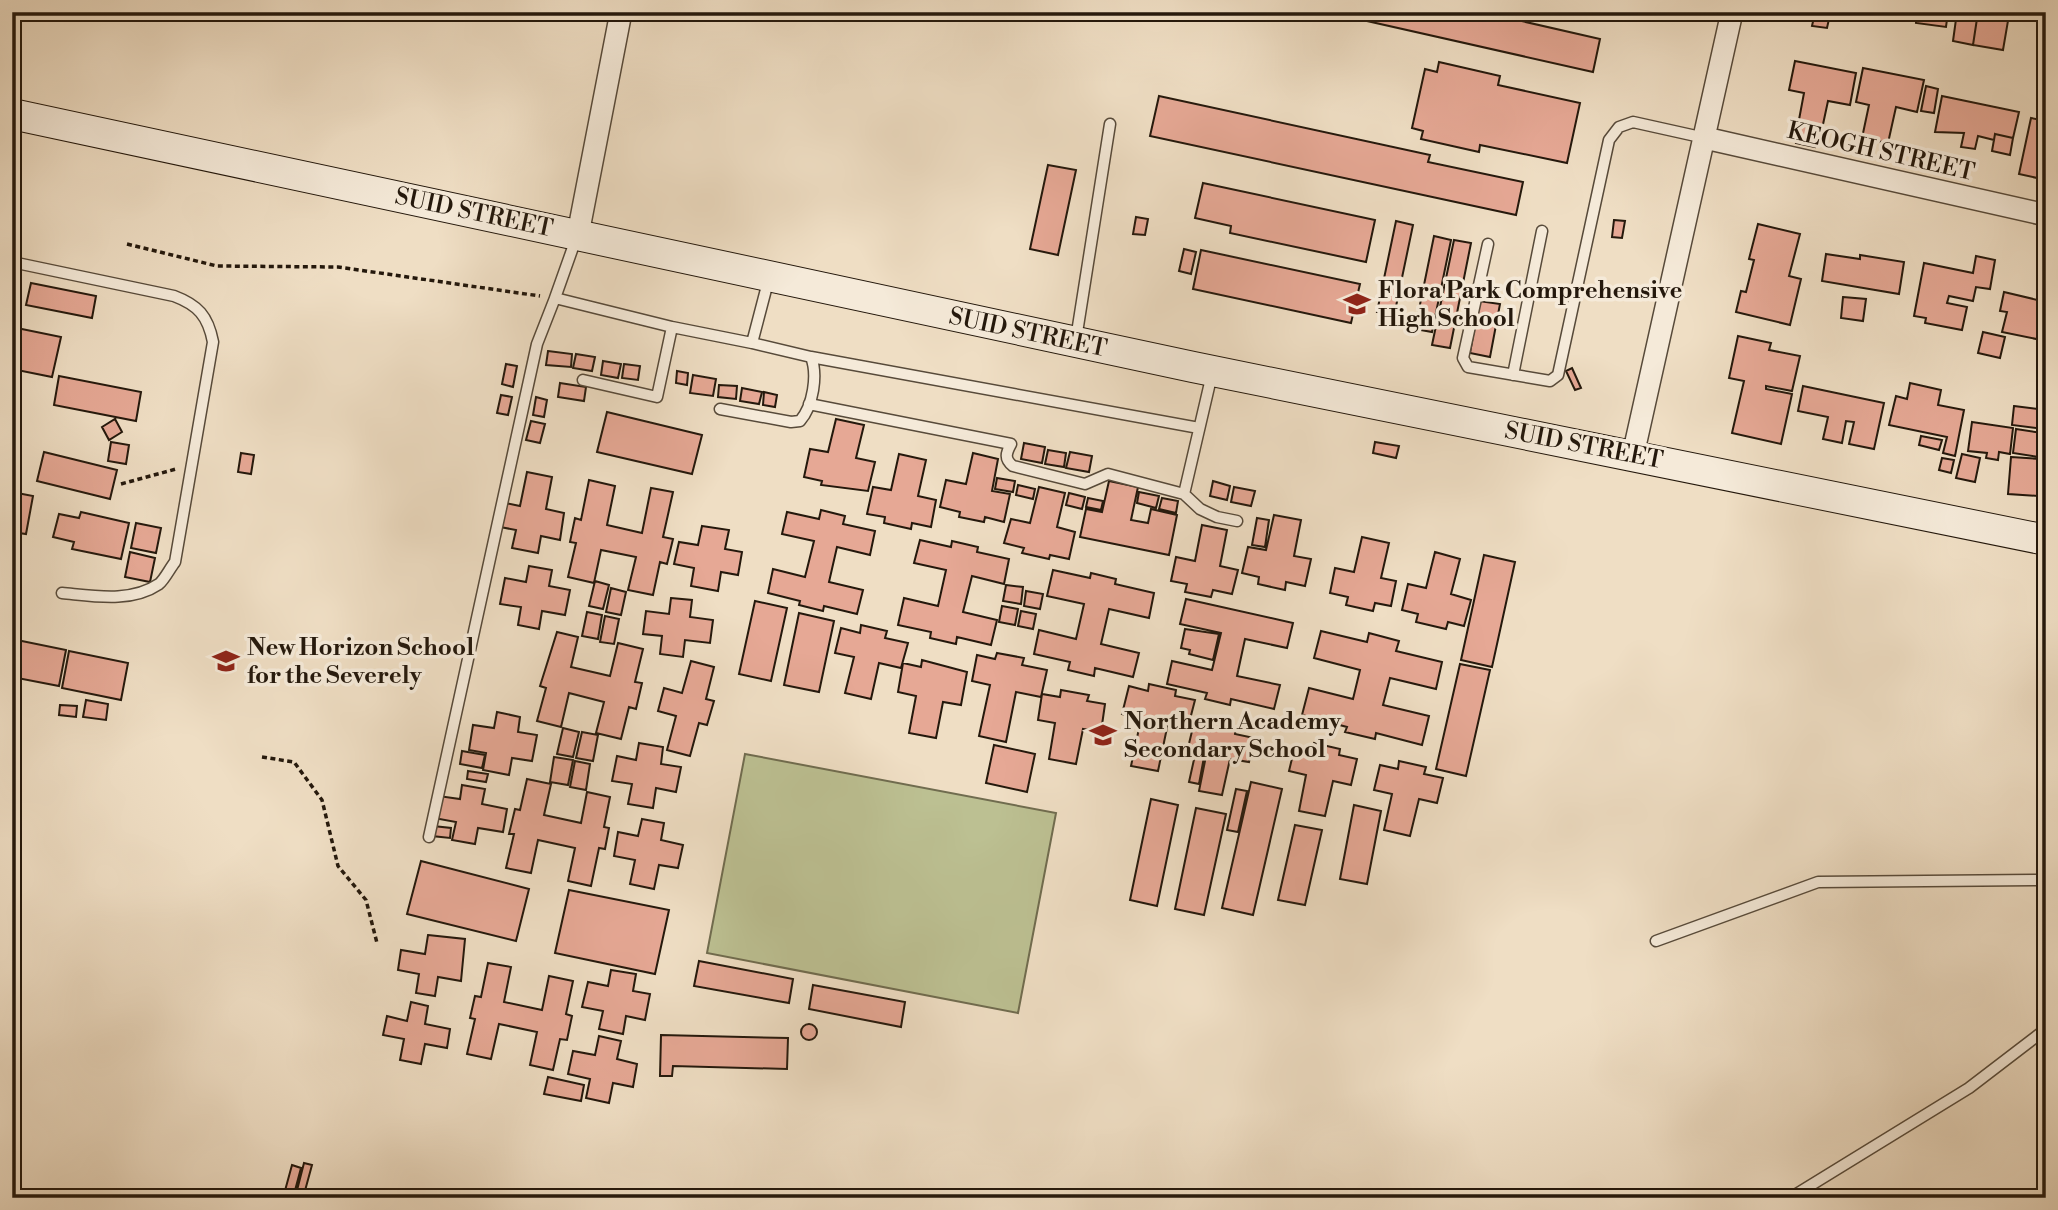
<svg xmlns="http://www.w3.org/2000/svg" width="2058" height="1210" viewBox="0 0 2058 1210" font-family="'Libre Bodoni',serif">
	<style>
		.green { fill: #bcc092; stroke: #706c4f; stroke-width: 2 }
		.building { fill: #e6a895; stroke: #24180c; stroke-width: 2 }
		.lines { fill: none; stroke-linecap: round; stroke-linejoin: round }
		.lane-casing { stroke: #574a3a; stroke-width: 13 }
		.street-casing { stroke: #574a3a; stroke-width: 24 }
		.secondary-casing { stroke: #24180c; stroke-width: 32 }
		.path { stroke: #24180c; stroke-width: 3.5; stroke-dasharray: 5 3.5; stroke-linecap: butt }
		.lane { stroke: #f5ead9; stroke-width: 10 }
		.street { stroke: #f5ead9; stroke-width: 21 }
		.secondary { stroke: #f5ead9; stroke-width: 30 }
		.labels { text-anchor: middle; stroke-width: 7; stroke-linejoin: round; paint-order: stroke }
		.street-label { font-size: 24px; fill: #24180c; stroke: #f5ead9 }
		.poi-label { font-size: 24px; font-weight: bold; fill: #24180c; stroke: #f5ead9; text-anchor: start }
	</style>
	<rect width="100%" height="100%" fill="#efdec4"/>
	<filter id="stains"><feTurbulence type="fractalNoise" baseFrequency=".00286" numOctaves="4"/><feColorMatrix values="0 0 0 0 .2 0 0 0 0 .09 0 0 0 0 .02 0 0 0 .5 -.17"/></filter>
	<radialGradient id="worn" r=".72"><stop offset=".6" stop-color="#630" stop-opacity="0"/><stop offset="1" stop-color="#630" stop-opacity=".3"/></radialGradient>
	<path class="green" d="M745,754L1056,813L1018,1013L707,953Z"/>
	<path class="building" d="M1327,12H1482L1600,39L1593,72Z
		M1917,12H1948L1946,27L1916,23Z
		M1957,12H1978L1973,45L1953,41Z
		M1978,12L2009,15L2003,50L1973,45Z
		M1814,17L1829,19L1827,28L1812,26Z
		M1795,61L1856,73L1850,105L1828,101L1822,129L1798,125L1804,93L1789,90Z
		M1439,62L1500,76L1498,85L1580,103L1567,163L1480,145L1479,152L1421,139L1423,131L1412,128L1425,69L1437,72Z
		M1863,68L1924,80L1917,112L1896,107L1888,143L1862,138L1869,105L1856,102Z
		M1926,86L1938,89L1934,113L1921,111Z
		M1159,96L1430,155L1428,162L1523,182L1516,215L1150,136Z
		M1942,96L2019,112L2013,138L1995,134L1994,140L1978,136L1975,149L1961,147L1964,133L1935,132Z
		M2031,118L2046,121L2043,144L2046,145V180L2019,174Z
		M1800,125L1818,128L1815,147L1796,143Z
		M1995,134L2013,138L2010,155L1992,151Z
		M1048,165L1076,170L1058,255L1030,249Z
		M1203,183L1375,220L1366,262L1230,233L1231,226L1195,218Z
		M1136,217L1148,219L1145,235L1133,234Z
		M1614,220L1625,221L1622,238L1612,237Z
		M1396,221L1413,225L1394,316L1377,312Z
		M1758,224L1800,234L1789,276L1801,279L1790,325L1736,312L1741,291L1746,292L1754,260L1749,259Z
		M1434,236L1451,240L1432,332L1415,329Z
		M1454,240L1471,243L1450,348L1432,345Z
		M1184,249L1196,252L1191,274L1179,271Z
		M1201,250L1360,284L1351,323L1193,289Z
		M1826,254L1860,259V255L1904,262L1899,294L1822,281Z
		M1976,256L1995,260L1990,289L1976,287L1973,301L1949,296L1947,303L1967,307L1962,330L1925,323L1926,318L1914,316L1924,263L1973,273Z
		M31,283L96,296L92,318L26,305Z
		M2004,292L2046,302V341L2002,332L2007,312L2000,311Z
		M1843,297L1866,299L1863,321L1841,318Z
		M1479,301L1500,304L1490,357L1470,353Z
		M12,327L61,337L52,377L12,369Z
		M1983,332L2005,337L2000,358L1978,353Z
		M1738,336L1771,343L1769,350L1800,356L1792,391L1766,386V389L1792,394L1781,444L1732,433L1744,381L1729,378Z
		M548,351L572,354L571,367L546,365Z
		M576,354L595,357L592,371L573,368Z
		M603,361L621,364L618,378L601,375Z
		M506,364L517,366L513,387L502,384Z
		M624,364L640,366L638,380L622,378Z
		M1572,368L1581,388L1575,390L1566,371Z
		M677,371L688,373L687,385L676,383Z
		M693,375L716,379L713,396L690,393Z
		M59,376L141,392L136,421L54,405Z
		M560,383L586,387L584,401L558,397Z
		M1910,383L1941,390L1938,405L1964,410L1955,456L1943,453L1947,437L1889,425L1896,396L1907,399Z
		M719,385L737,386L736,399L718,397Z
		M1803,386L1884,403L1874,449L1849,444L1854,422L1846,421L1842,443L1823,439L1828,417L1798,411Z
		M742,388L762,392L759,404L740,401Z
		M764,392L777,395L775,407L763,405Z
		M501,395L512,397L508,415L497,413Z
		M536,397L547,400L544,417L533,415Z
		M2014,406L2046,410L2044,429L2012,425Z
		M607,412L702,435L692,474L597,452Z
		M115,419L122,432L109,440L102,427Z
		M836,419L864,425L856,458L875,462L868,491L821,485L822,481L804,477L810,449L828,452Z
		M531,421L545,424L540,443L526,440Z
		M1972,422L2013,428L2010,454L1999,452L1998,460L1986,458L1987,453L1968,451Z
		M2016,429L2042,433L2039,457L2013,453Z
		M1921,436L1942,440L1939,450L1919,445Z
		M111,442L129,445L126,464L108,461Z
		M1375,442L1399,446L1396,458L1373,453Z
		M1024,443L1045,447L1042,463L1021,459Z
		M1048,450L1066,453L1064,467L1045,464Z
		M44,452L117,470L110,499L37,481Z
		M1070,452L1092,456L1089,472L1066,468Z
		M241,453L254,455L251,474L238,472Z
		M973,453L998,459L992,491L1010,494L1004,522L985,517L984,522L959,517L960,512L940,507L946,480L966,484Z
		M899,454L926,460L918,496L936,500L931,527L912,523L911,529L884,523L885,517L867,514L873,487L891,490Z
		M1962,454L1980,458L1975,482L1956,478Z
		M2011,457L2040,459L2038,496L2008,494Z
		M1942,458L1954,460L1951,473L1939,470Z
		M527,472L552,477L546,509L564,513L560,540L541,536L538,553L512,548L516,530L500,527L505,503L520,506Z
		M997,478L1015,481L1013,492L995,489Z
		M589,480L615,486L607,525L642,533L651,488L673,492L663,537L673,539L667,564L660,562L653,595L628,590L636,557L601,550L594,583L568,577L576,543L570,542L575,518L581,520Z
		M1109,481L1138,487L1131,520L1148,523L1151,509L1177,515L1169,555L1080,537L1086,509L1102,512Z
		M1213,481L1230,486L1227,500L1210,496Z
		M1018,485L1035,489L1033,499L1016,495Z
		M1039,487L1065,493L1057,527L1075,532L1069,559L1050,555L1049,559L1022,553L1024,548L1004,543L1011,519L1030,523Z
		M1234,487L1255,491L1251,506L1231,502Z
		M12,492L33,496L26,534L12,532Z
		M1139,492L1159,496L1156,508L1137,503Z
		M1069,493L1085,497L1082,509L1066,505Z
		M1088,498L1103,501L1101,510L1086,507Z
		M1162,498L1178,501L1176,513L1159,509Z
		M821,510L845,516L843,524L875,531L870,555L837,547L829,582L863,590L857,614L824,606L823,611L799,605L800,601L768,593L773,569L805,577L814,541L782,534L787,512L819,519Z
		M81,512L129,523L121,559L72,549L74,542L53,537L59,514L79,518Z
		M1274,515L1301,520L1294,556L1311,559L1305,586L1286,582L1285,590L1258,584L1259,577L1242,573L1248,547L1266,550Z
		M1257,518L1269,520L1265,547L1252,545Z
		M136,523L161,528L156,553L131,548Z
		M1202,525L1227,530L1220,566L1238,570L1232,594L1213,590L1211,597L1185,592L1187,584L1171,581L1176,557L1195,561Z
		M702,526L729,530L725,549L742,552L738,575L721,572L718,591L691,586L694,568L674,564L679,542L698,545Z
		M1362,537L1389,543L1381,578L1396,581L1391,606L1375,603L1373,611L1346,605L1348,597L1330,593L1335,568L1354,572Z
		M920,540L951,547L952,541L978,547L977,552L1009,559L1004,584L972,576L963,612L997,620L991,645L957,637L956,644L930,638L931,632L898,625L904,598L938,606L946,570L914,563Z
		M130,552L155,558L150,582L125,577Z
		M1435,552L1460,559L1451,594L1471,600L1464,626L1448,622L1446,629L1416,622L1418,614L1402,610L1408,584L1426,588Z
		M1484,555L1515,562L1492,667L1461,660Z
		M529,566L552,570L549,586L570,590L565,615L542,611L539,629L518,625L521,607L500,604L505,578L526,582Z
		M1053,570L1090,578L1091,573L1116,579L1115,584L1154,593L1149,618L1109,609L1101,644L1139,653L1133,677L1095,668L1094,676L1068,670L1070,662L1034,654L1039,630L1076,639L1084,604L1047,596Z
		M595,581L609,585L603,609L589,606Z
		M1006,585L1023,587L1021,604L1003,601Z
		M611,588L626,592L621,615L606,612Z
		M1026,591L1043,594L1040,609L1024,606Z
		M671,598L692,600L690,617L713,620L710,643L685,640L683,657L660,654L662,636L643,634L646,611L669,614Z
		M1186,599L1293,623L1287,648L1245,639L1237,676L1280,685L1274,709L1231,699L1230,705L1205,699L1207,693L1167,684L1172,661L1212,670L1221,633L1180,624Z
		M755,601L787,608L771,681L739,674Z
		M1002,606L1018,609L1015,625L999,622Z
		M1021,611L1036,614L1033,629L1018,626Z
		M587,612L602,615L598,639L582,636Z
		M799,613L834,621L819,692L784,685Z
		M605,616L619,619L614,644L600,642Z
		M861,625L887,631L885,638L908,643L901,668L879,663L871,699L845,693L854,657L835,653L841,628L860,633Z
		M1185,629L1219,634L1213,660L1189,654L1190,650L1181,648Z
		M1321,631L1367,642L1369,633L1399,641L1396,651L1442,662L1436,689L1390,678L1383,705L1429,716L1422,745L1376,733L1375,739L1345,732L1347,727L1302,715L1309,688L1353,699L1360,670L1314,658Z
		M557,632L578,637L571,667L610,676L618,643L643,649L635,682L642,683L636,709L629,707L621,739L596,733L604,702L569,693L561,727L537,721L546,688L540,686Z
		M12,639L66,650L59,686L12,677Z
		M69,651L128,663L121,700L62,688Z
		M997,653L1024,658L1022,665L1047,670L1041,697L1016,692L1006,742L979,736L990,685L972,681L977,655L995,659Z
		M922,660L967,672L961,705L943,702L936,738L909,733L916,696L898,692L903,663L921,667Z
		M691,661L714,667L706,699L714,701L707,725L699,723L690,756L667,750L676,716L658,711L664,688L682,693Z
		M1460,664L1490,670L1466,776L1436,769Z
		M1149,684L1176,690L1175,696L1195,700L1188,727L1168,723L1158,771L1131,766L1141,719L1122,714L1129,686L1148,691Z
		M1061,690L1089,695L1087,701L1105,704L1101,732L1083,729L1076,764L1049,759L1055,723L1038,720L1042,694L1060,697Z
		M86,700L108,704L106,720L83,717Z
		M60,705L77,706L76,717L59,715Z
		M497,712L520,717L518,732L537,735L532,761L512,758L509,775L483,770L486,753L469,750L473,725L494,728Z
		M1211,722L1236,727L1235,734L1254,738L1249,762L1230,759L1222,795L1199,791L1206,756L1187,752L1193,727L1210,731Z
		M563,728L579,732L573,757L557,754Z
		M582,732L598,735L593,761L576,758Z
		M639,743L663,747L661,764L681,767L676,792L656,788L653,808L628,804L632,784L612,781L617,756L636,760Z
		M1314,743L1340,749L1339,755L1357,759L1351,785L1333,781L1325,816L1299,811L1306,775L1289,771L1295,746L1312,749Z
		M994,745L1035,754L1027,792L986,783Z
		M462,751L485,755L482,768L460,764Z
		M1195,755L1204,757L1199,784L1189,782Z
		M554,757L573,760L568,785L550,782Z
		M575,761L590,764L586,790L570,787Z
		M1399,761L1426,767L1424,774L1443,778L1437,803L1419,799L1410,836L1384,830L1392,794L1374,790L1380,765L1398,769Z
		M468,771L488,774L486,782L467,779Z
		M527,779L551,784L544,815L581,823L587,792L610,797L604,827L609,828L605,849L599,848L591,886L568,881L575,848L538,840L531,873L506,868L514,834H509L515,809L520,810Z
		M1251,782L1282,789L1253,915L1222,908Z
		M462,785L485,789L482,804L507,809L503,832L478,828L475,844L452,840L456,822L434,818L439,796L460,799Z
		M1236,789L1247,791L1238,832L1227,830Z
		M1151,799L1178,805L1157,906L1130,900Z
		M1354,805L1381,811L1367,884L1340,879Z
		M1196,808L1226,814L1204,915L1175,909Z
		M642,819L664,823L661,840L683,845L678,868L659,865L654,889L630,884L635,860L614,856L618,832L638,836Z
		M1295,825L1322,830L1305,905L1278,900Z
		M433,826L451,828L450,838L432,836Z
		M421,861L529,889L516,941L407,914Z
		M569,890L669,910L655,974L555,953Z
		M428,935L465,939L461,981L438,977L435,996L416,993L419,974L398,970L401,950L425,954Z
		M699,961L793,979L789,1003L694,986Z
		M488,963L511,967L504,1002L542,1010L549,976L573,981L566,1014L572,1016L567,1040L560,1039L553,1070L530,1065L537,1032L499,1024L491,1059L467,1054L475,1019L470,1018L475,996L481,997Z
		M611,970L636,974L633,991L650,994L645,1020L626,1016L623,1034L599,1029L603,1011L582,1007L588,982L608,986Z
		M813,985L905,1002L901,1027L809,1009Z
		M411,1002L428,1006L425,1024L450,1029L447,1048L425,1044L421,1064L400,1060L404,1039L383,1035L387,1016L407,1021Z
		M801 1032a8 8 0 1 1 16 0a8 8 0 1 1-16 0Z
		M661,1035L788,1038L787,1069L673,1066L672,1076H660Z
		M599,1036L621,1041L617,1059L637,1064L633,1087L613,1083L609,1103L586,1098L590,1079L568,1074L573,1051L595,1055Z
		M548,1077L584,1085L581,1101L544,1094Z
		M304,1163L312,1165L303,1198H295Z
		M292,1165L301,1168L293,1198H283Z"/>
	<g class="lines">
		<g class="lane-casing">
			<path id="lane" d="M577,236L555,298L672,327L752,343L769,278
				M1488,244L1463,358L1468,367L1550,381L1558,375L1609,140L1619,127L1633,122L1705,138
				M12,262L174,296C198,305 208,316 213,342L175,562C170,568 165,579 159,584C131,603 94,596 62,593
				M1076,339L1110,124
				M811,357L1199,428
				M1513,375L1542,231
				M583,380L657,397L672,327
				M809,404L1011,444C1006,453 1004,459 1013,466L1085,484L1108,474L1184,494L1200,509L1217,517L1237,521
				M720,409L791,422L800,421C813,406 818,375 811,357L752,343
				M1184,494L1212,374
				M429,837L537,344L555,298
				M1656,941L1818,882L2046,880
				M1790,1198L1969,1088L2046,1029"/>
		</g>
		<g class="street-casing">
			<path id="street" d="M1705,138L2046,215
				M578,234L621,12
				M1633,455L1732,12"/>
		</g>
		<g class="secondary-casing">
			<path id="secondary" d="M12,114L1193,367L2046,540"/>
		</g>
		<path class="path" d="M127,244L217,266L338,267L540,296
			M121,484L176,469
			M262,757L294,762L322,800L338,866L366,900L377,943"/>
		<use href="#lane" class="lane"/>
		<use href="#street" class="street"/>
		<use href="#secondary" class="secondary"/>
	</g>
	<defs>
		<g id="school-bare" transform="scale(2.1)"><path d="M0-5L7-2L0 1L-7-2ZM-4 1L0 2.5L4 1V4Q0 6-4 4Z" fill="#8f2418" stroke="#f5ead9" stroke-width="2.5" paint-order="stroke"/></g>
	</defs>
	<g fill-rule="evenodd">
		<use href="#school-bare" x="1357" y="304"/>
		<use href="#school-bare" x="226" y="661"/>
		<use href="#school-bare" x="1103" y="735"/>
	</g>
	<g class="labels">
		<g class="street-label">
			<text transform="translate(1881 151) rotate(13)" y="8">KEOGH STREET</text>
			<text transform="translate(474 212) rotate(12)" y="8">SUID STREET</text>
			<text transform="translate(1028 332) rotate(12)" y="8">SUID STREET</text>
			<text transform="translate(1584 445) rotate(11)" y="8">SUID STREET</text>
		</g>
		<g class="poi-label">
			<text x="1378" y="298">Flora Park Comprehensive<tspan x="1378" dy="28">High School</tspan></text>
			<text x="247" y="655">New Horizon School<tspan x="247" dy="28">for the Severely</tspan></text>
			<text x="1124" y="729">Northern Academy<tspan x="1124" dy="28">Secondary School</tspan></text>
		</g>
	</g>
	<rect width="2058" height="1210" fill="none" stroke="#efdec4" stroke-width="42"/>
	<rect x="14" y="14" width="2030" height="1182" fill="none" stroke="#24180c" stroke-width="3.5"/>
	<rect x="21" y="21" width="2016" height="1168" fill="none" stroke="#24180c" stroke-width="2"/>
	<rect width="100%" height="100%" filter="url(#stains)"/>
	<rect width="100%" height="100%" fill="url(#worn)"/>
</svg>
